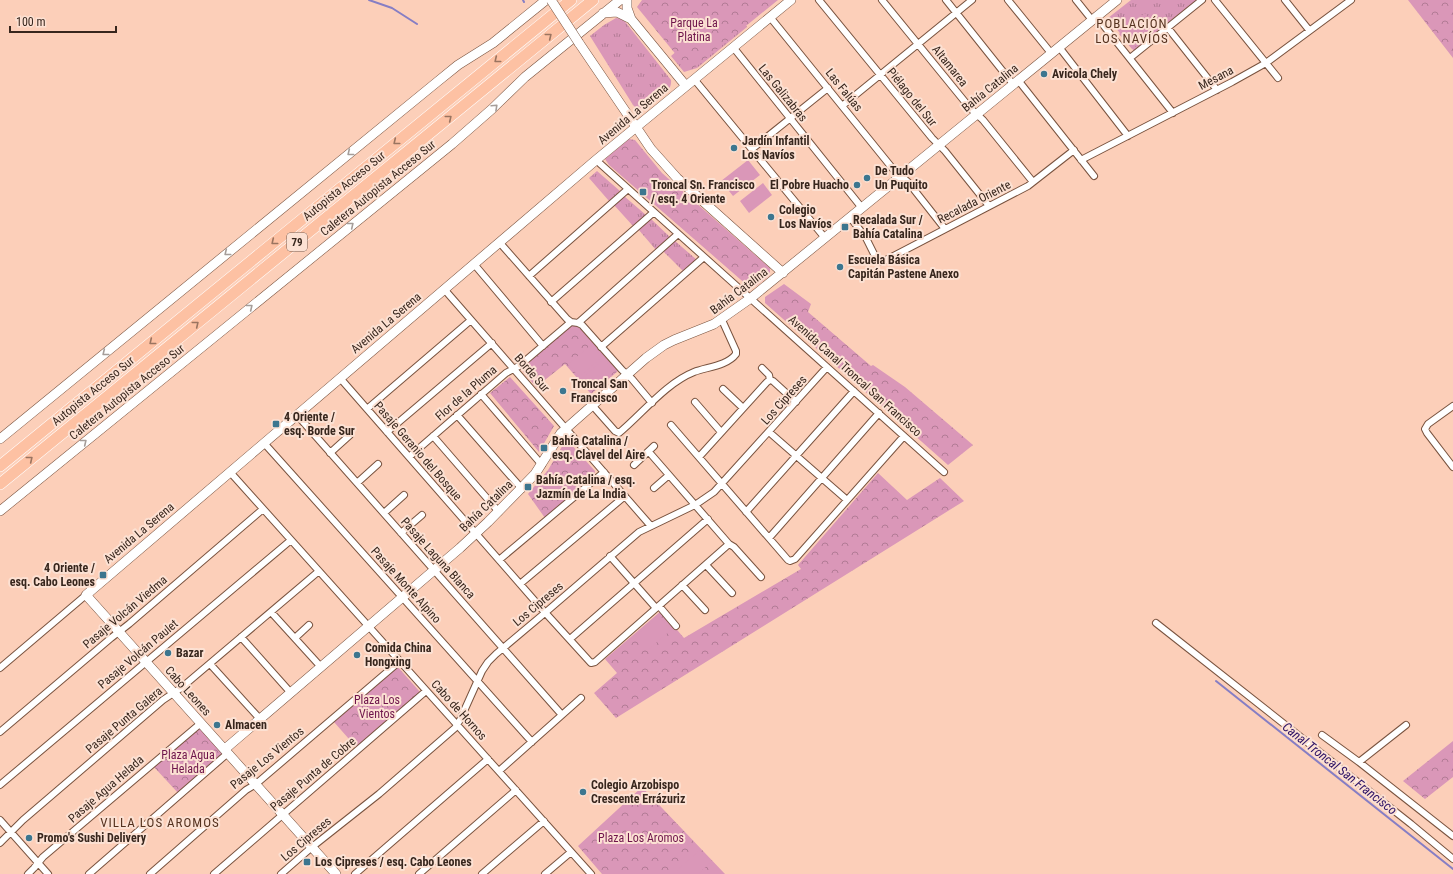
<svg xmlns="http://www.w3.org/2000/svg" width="1453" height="874" viewBox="0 0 1453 874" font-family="'Roboto Condensed',sans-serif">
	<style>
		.grass { fill: url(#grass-tufts) }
		.park { fill: url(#park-crowns) }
		.pitch { fill: #da97b8 }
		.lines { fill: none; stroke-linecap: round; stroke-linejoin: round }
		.stream { stroke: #867ec4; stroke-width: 2 }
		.street-casing { stroke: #79533f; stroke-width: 8 }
		.secondary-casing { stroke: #79533f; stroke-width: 10 }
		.highway-casing { stroke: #fff; stroke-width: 12 }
		.street { stroke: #fff; stroke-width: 6 }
		.secondary { stroke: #fff; stroke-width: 9 }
		.highway { stroke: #fdc1a3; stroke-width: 11 }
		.secondary-bridge-casing { stroke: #79533f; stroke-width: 10; stroke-linecap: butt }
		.secondary-bridge { stroke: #fff; stroke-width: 9 }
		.oneway { stroke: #9a7460 }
		.oneway2 { stroke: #a59d99 }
		.poi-dot { fill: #3c768f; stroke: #fce1d3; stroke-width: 1.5 }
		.labels { text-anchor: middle; stroke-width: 4; stroke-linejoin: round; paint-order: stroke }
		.shield { fill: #fce1d3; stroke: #725e54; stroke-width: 1 }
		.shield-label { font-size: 11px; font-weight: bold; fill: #37261d }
		.park-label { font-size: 12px; fill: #6e144b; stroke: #fce1d3 }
		.street-label { font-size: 12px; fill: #37261d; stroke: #fce1d3 }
		.poi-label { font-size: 12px; font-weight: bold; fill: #37261d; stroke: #fce1d3; text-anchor: start }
		.neighbourhood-label { font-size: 13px; letter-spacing: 1px; fill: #55321f; stroke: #fce1d3 }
		.water-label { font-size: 13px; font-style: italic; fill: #2b1165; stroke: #fce1d3 }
	</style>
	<defs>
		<pattern id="grass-tufts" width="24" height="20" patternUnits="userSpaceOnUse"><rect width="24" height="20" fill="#da97b8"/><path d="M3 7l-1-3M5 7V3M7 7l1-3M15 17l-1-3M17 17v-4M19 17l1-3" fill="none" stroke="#b27b95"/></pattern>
		<pattern id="park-crowns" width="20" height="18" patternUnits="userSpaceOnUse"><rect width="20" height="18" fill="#da97b8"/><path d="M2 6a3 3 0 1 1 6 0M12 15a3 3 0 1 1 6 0" fill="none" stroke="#b27b95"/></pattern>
	</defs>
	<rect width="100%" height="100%" fill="#fccfb9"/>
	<path class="grass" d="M1131,0H1197L1134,51L1108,18Z
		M616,18L623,19L671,80C673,94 649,107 637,109L633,105L590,36L604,25Z
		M741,18L747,27L697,68L684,72L671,56L679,49Z
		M597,171L620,191L609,201L589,178Z
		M624,196L646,215L633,226L614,205Z
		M650,218L671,238L656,250L638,229Z
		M675,241L697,260L684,272L663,251Z"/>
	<path class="park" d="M642,0H778L693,69L687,68L637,7Z
		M1408,0H1453V58Z
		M629,139L635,140L662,173L770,268V275L756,286H748L609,165L605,159Z
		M784,284L811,304L808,312L871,366L873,365L905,387L973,445L948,465L765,303V297Z
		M572,325H577L618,371L591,394L565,364L536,387L521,369Z
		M510,377L554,426L539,452L490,393Z
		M569,442L595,471L594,476L545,518L528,494L548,470L564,443Z
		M878,473L907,500L940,478L964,501L616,718L594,693L617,673L605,659L661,611L684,638L801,569L798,565Z
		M397,666L420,692L356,747L334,722Z
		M200,728L224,754L179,794L154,767Z
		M1453,741V777L1425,799L1403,781Z
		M642,787L725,874H602L578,846Z"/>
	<path class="pitch" d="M1145,13L1157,28L1132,49L1119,34Z
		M748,160L760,175L733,196L721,181Z
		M763,183L772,195L749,213L740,201Z
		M591,345L602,357L579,377L568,364Z
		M604,359L615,371L592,391L581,379Z
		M658,616L671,630L649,649L636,636Z
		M700,850L711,862L698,874H677L675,872Z"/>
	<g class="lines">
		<path class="stream" d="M369,0L392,8L417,24
			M523,0L524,2
			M1216,681L1453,869"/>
		<g class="street-casing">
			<path id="street" d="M819,0L932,138L945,151L989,206
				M882,0L970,108L983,120L1033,182
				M946,0L1013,84
				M1008,0L1051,53
				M1076,0L1092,20
				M1215,0L1278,78
				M1285,0L1309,30
				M1096,16L1173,113
				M770,17L893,169L908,182L945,229
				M1168,28L1217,90
				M733,47L862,208
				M1059,47L1128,136
				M1130,58L1202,0
				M694,79L825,238
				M1018,80L1094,176
				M842,106L972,0
				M752,149L828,88
				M596,160L944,472
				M1081,160L1232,82L1266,63L1351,0
				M850,217L866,238L877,260L882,262L1028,186L1074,150
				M500,243L567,319L571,322
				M474,264L543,346
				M529,276L628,189
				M444,289L650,525
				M551,302L654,212
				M578,323L678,234
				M578,323L582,325L622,370L632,379L652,403
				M601,347L704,257
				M762,368L769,375L770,380
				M340,378L541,608L591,663L595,662L729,544
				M770,380L773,381L796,402
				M723,389L743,408
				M481,394L542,465
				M695,402L721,432
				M592,405L615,431L619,433C642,414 666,383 694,372C707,367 727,366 736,354V351L722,320
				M1453,406L1428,424L1425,429L1427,433L1453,467
				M367,409L471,320
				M297,415L562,715
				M457,415L522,489
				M671,425L788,560L790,561L795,559L904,436
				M387,432L492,343
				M769,432L847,500
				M433,436L499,512
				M264,443L532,742
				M649,452L729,544
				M330,453L350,435
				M409,457L506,373L519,366L571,322L578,323
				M699,457L767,382L770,380
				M634,465L654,446
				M230,472L591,874
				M357,483L378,464
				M654,488L669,475
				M746,512L854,391
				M384,513L404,495
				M401,533L422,515
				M769,538L879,413
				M729,544L734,547L761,577
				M610,556L656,608
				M499,560L604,472
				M706,565L732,593
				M520,584L625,496
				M682,585L705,610
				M659,606L676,626
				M271,612L321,667
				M1156,623L1411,824L1453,859
				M241,637L291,693
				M295,638L309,625
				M570,639L708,519
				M210,664L260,719
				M0,668L86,595
				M0,732L111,638L129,624L263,509
				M1322,735L1359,762L1453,836
				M1359,762L1406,725
				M499,771L581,698
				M0,785L291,540
				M0,820L48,874
				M0,843L23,820L163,700L181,688L319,571
				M28,874L34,868L43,857L201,723
				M89,874L228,753
				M150,874L246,790L256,784L400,661
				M214,874L426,691
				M281,874L312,847L379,794L455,728L460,720L482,671L488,662L496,654L546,612L639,532L695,505L714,492L827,367
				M355,874L488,759
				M419,874L516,790
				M482,874L544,821
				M545,874L571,852"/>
		</g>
		<g class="secondary-casing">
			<path id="secondary" d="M627,0V8L631,19
				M603,13L617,12L631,19L686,86
				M579,43L651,149L677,178L783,273
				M0,439L437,82L458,65L493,43L546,0
				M0,511L452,144L492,109L525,77L620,0
				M225,749L460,548L488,522L535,474L561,433L646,358L664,345L674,340L714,324L751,298L1117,0
				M336,874L86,595L596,160L791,0"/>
		</g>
		<g class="highway-casing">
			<path id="highway" d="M0,466L571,0
				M0,484L593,0"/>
		</g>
		<use href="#street" class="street"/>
		<use href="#secondary" class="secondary"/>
		<use href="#highway" class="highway"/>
		<g class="secondary-bridge-casing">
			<path id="secondary-bridge" d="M551,0L579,43"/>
		</g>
		<use href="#secondary-bridge" class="secondary-bridge"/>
	</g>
	<defs><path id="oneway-chevron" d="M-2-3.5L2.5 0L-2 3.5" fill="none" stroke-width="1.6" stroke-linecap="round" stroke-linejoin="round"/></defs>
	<g class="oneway">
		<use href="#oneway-chevron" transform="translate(549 36) rotate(-39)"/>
		<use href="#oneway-chevron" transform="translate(497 60) rotate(141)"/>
		<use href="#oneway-chevron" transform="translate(449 118) rotate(-39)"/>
		<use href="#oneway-chevron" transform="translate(396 142) rotate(141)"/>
		<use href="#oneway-chevron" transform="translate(274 242) rotate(141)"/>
		<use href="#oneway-chevron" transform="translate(196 324) rotate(-39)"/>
		<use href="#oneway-chevron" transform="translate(152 342) rotate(141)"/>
		<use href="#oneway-chevron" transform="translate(30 459) rotate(-39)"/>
	</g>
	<g class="oneway2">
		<use href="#oneway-chevron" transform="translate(495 107) rotate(-43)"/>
		<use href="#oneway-chevron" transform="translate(350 153) rotate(141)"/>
		<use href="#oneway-chevron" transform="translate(351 225) rotate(-39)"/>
		<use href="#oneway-chevron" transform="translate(227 253) rotate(141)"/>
		<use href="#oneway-chevron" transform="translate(250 307) rotate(-39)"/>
		<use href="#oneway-chevron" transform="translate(105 353) rotate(141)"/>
		<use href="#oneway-chevron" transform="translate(84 442) rotate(-39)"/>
	</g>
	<g class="poi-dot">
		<circle cx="1044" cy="74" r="4"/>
		<circle cx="734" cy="148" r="4"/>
		<circle cx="867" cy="178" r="4"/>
		<circle cx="857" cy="185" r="4"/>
		<rect x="639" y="188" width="8" height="8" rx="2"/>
		<circle cx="771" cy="217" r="4"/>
		<rect x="841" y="223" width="8" height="8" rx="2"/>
		<circle cx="840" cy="267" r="4"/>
		<circle cx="563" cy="391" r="4"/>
		<rect x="272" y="420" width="8" height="8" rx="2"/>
		<rect x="540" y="444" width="8" height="8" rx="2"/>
		<rect x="524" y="483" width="8" height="8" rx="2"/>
		<rect x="99" y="571" width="8" height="8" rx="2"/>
		<circle cx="168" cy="653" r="4"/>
		<circle cx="357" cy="655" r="4"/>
		<circle cx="217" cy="725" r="4"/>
		<circle cx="583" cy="792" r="4"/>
		<circle cx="29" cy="838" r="4"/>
		<rect x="303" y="858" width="8" height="8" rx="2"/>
	</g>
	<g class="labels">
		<rect class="shield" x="287" y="233" width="20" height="18" rx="3"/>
		<g class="shield-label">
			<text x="297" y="246">79</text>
		</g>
		<g class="park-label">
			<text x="694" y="27">Parque La<tspan x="694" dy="14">Platina</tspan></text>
			<text x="377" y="704">Plaza Los<tspan x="377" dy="14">Vientos</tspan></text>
			<text x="188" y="759">Plaza Agua<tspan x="188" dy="14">Helada</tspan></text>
			<text x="641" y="842">Plaza Los Aromos</text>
		</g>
		<g class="street-label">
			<text transform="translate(950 66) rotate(51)" y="4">Altamarea</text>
			<text transform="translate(1216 78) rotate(-28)" y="4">Mesana</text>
			<text transform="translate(990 88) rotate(-39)" y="4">Bahía Catalina</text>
			<text transform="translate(844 90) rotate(51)" y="4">Las Falúas</text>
			<text transform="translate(783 93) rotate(51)" y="4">Las Galizabras</text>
			<text transform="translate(912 97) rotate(51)" y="4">Piélago del Sur</text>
			<text transform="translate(633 114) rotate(-40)" y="4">Avenida La Serena</text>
			<text transform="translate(344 186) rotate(-39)" y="4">Autopista Acceso Sur</text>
			<text transform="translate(378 188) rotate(-39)" y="4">Caletera Autopista Acceso Sur</text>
			<text transform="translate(974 202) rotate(-27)" y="4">Recalada Oriente</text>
			<text transform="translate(739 291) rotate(-37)" y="4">Bahía Catalina</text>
			<text transform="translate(386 323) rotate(-40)" y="4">Avenida La Serena</text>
			<text transform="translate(532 373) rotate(49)" y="4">Borde Sur</text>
			<text transform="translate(855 376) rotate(42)" y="4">Avenida Canal Troncal San Francisco</text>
			<text transform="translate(93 391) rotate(-39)" y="4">Autopista Acceso Sur</text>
			<text transform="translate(127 392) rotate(-39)" y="4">Caletera Autopista Acceso Sur</text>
			<text transform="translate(466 393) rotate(-41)" y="4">Flor de la Pluma</text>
			<text transform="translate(784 400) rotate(-48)" y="4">Los Cipreses</text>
			<text transform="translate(418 451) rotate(49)" y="4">Pasaje Geranio del Bosque</text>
			<text transform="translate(486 506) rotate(-44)" y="4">Bahía Catalina</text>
			<text transform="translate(139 533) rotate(-40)" y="4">Avenida La Serena</text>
			<text transform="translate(438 558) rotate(48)" y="4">Pasaje Laguna Blanca</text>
			<text transform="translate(406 585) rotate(48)" y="4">Pasaje Monte Alpino</text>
			<text transform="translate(538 604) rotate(-40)" y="4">Los Cipreses</text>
			<text transform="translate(125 612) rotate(-40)" y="4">Pasaje Volcán Viedma</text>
			<text transform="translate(138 654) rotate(-40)" y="4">Pasaje Volcán Paulet</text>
			<text transform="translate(188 691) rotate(48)" y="4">Cabo Leones</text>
			<text transform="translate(459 710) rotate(48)" y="4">Cabo de Hornos</text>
			<text transform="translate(124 720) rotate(-40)" y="4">Pasaje Punta Galera</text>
			<text transform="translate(267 758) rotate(-39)" y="4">Pasaje Los Vientos</text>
			<text transform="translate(313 774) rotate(-40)" y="4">Pasaje Punta de Cobre</text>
			<text transform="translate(106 789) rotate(-41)" y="4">Pasaje Agua Helada</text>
			<text transform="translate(306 839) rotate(-40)" y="4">Los Cipreses</text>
		</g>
		<g class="poi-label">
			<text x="1052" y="78">Avicola Chely</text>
			<text x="742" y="145">Jardín Infantil<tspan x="742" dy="14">Los Navíos</tspan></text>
			<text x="875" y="175">De Tudo<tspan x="875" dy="14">Un Puquito</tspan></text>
			<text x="651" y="189">Troncal Sn. Francisco<tspan x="651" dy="14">/ esq. 4 Oriente</tspan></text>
			<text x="849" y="189" text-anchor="end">El Pobre Huacho</text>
			<text x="779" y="214">Colegio<tspan x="779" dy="14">Los Navíos</tspan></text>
			<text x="853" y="224">Recalada Sur /<tspan x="853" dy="14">Bahía Catalina</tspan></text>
			<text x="848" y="264">Escuela Básica<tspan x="848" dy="14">Capitán Pastene Anexo</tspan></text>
			<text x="571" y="388">Troncal San<tspan x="571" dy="14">Francisco</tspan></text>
			<text x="284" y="421">4 Oriente /<tspan x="284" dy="14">esq. Borde Sur</tspan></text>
			<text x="552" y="445">Bahía Catalina /<tspan x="552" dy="14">esq. Clavel del Aire</tspan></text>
			<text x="536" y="484">Bahía Catalina / esq.<tspan x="536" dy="14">Jazmín de La India</tspan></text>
			<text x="95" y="572" text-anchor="end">4 Oriente /<tspan x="95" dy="14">esq. Cabo Leones</tspan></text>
			<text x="365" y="652">Comida China<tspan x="365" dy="14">Hongxing</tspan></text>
			<text x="176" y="657">Bazar</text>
			<text x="225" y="729">Almacen</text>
			<text x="591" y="789">Colegio Arzobispo<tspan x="591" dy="14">Crescente Errázuriz</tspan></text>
			<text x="37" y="842">Promo's Sushi Delivery</text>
			<text x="315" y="866">Los Cipreses / esq. Cabo Leones</text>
		</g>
		<g class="neighbourhood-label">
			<text x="1132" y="28">POBLACIÓN<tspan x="1132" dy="15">LOS NAVÍOS</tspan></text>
			<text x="160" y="827">VILLA LOS AROMOS</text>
		</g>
		<g class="water-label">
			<text transform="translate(1340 768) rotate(38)" y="5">Canal Troncal San Francisco</text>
		</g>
	</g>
	<path d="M10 26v6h106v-6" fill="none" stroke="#37261d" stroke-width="2"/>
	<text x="16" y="26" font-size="12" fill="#37261d" stroke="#fce1d3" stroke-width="3" paint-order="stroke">100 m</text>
</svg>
